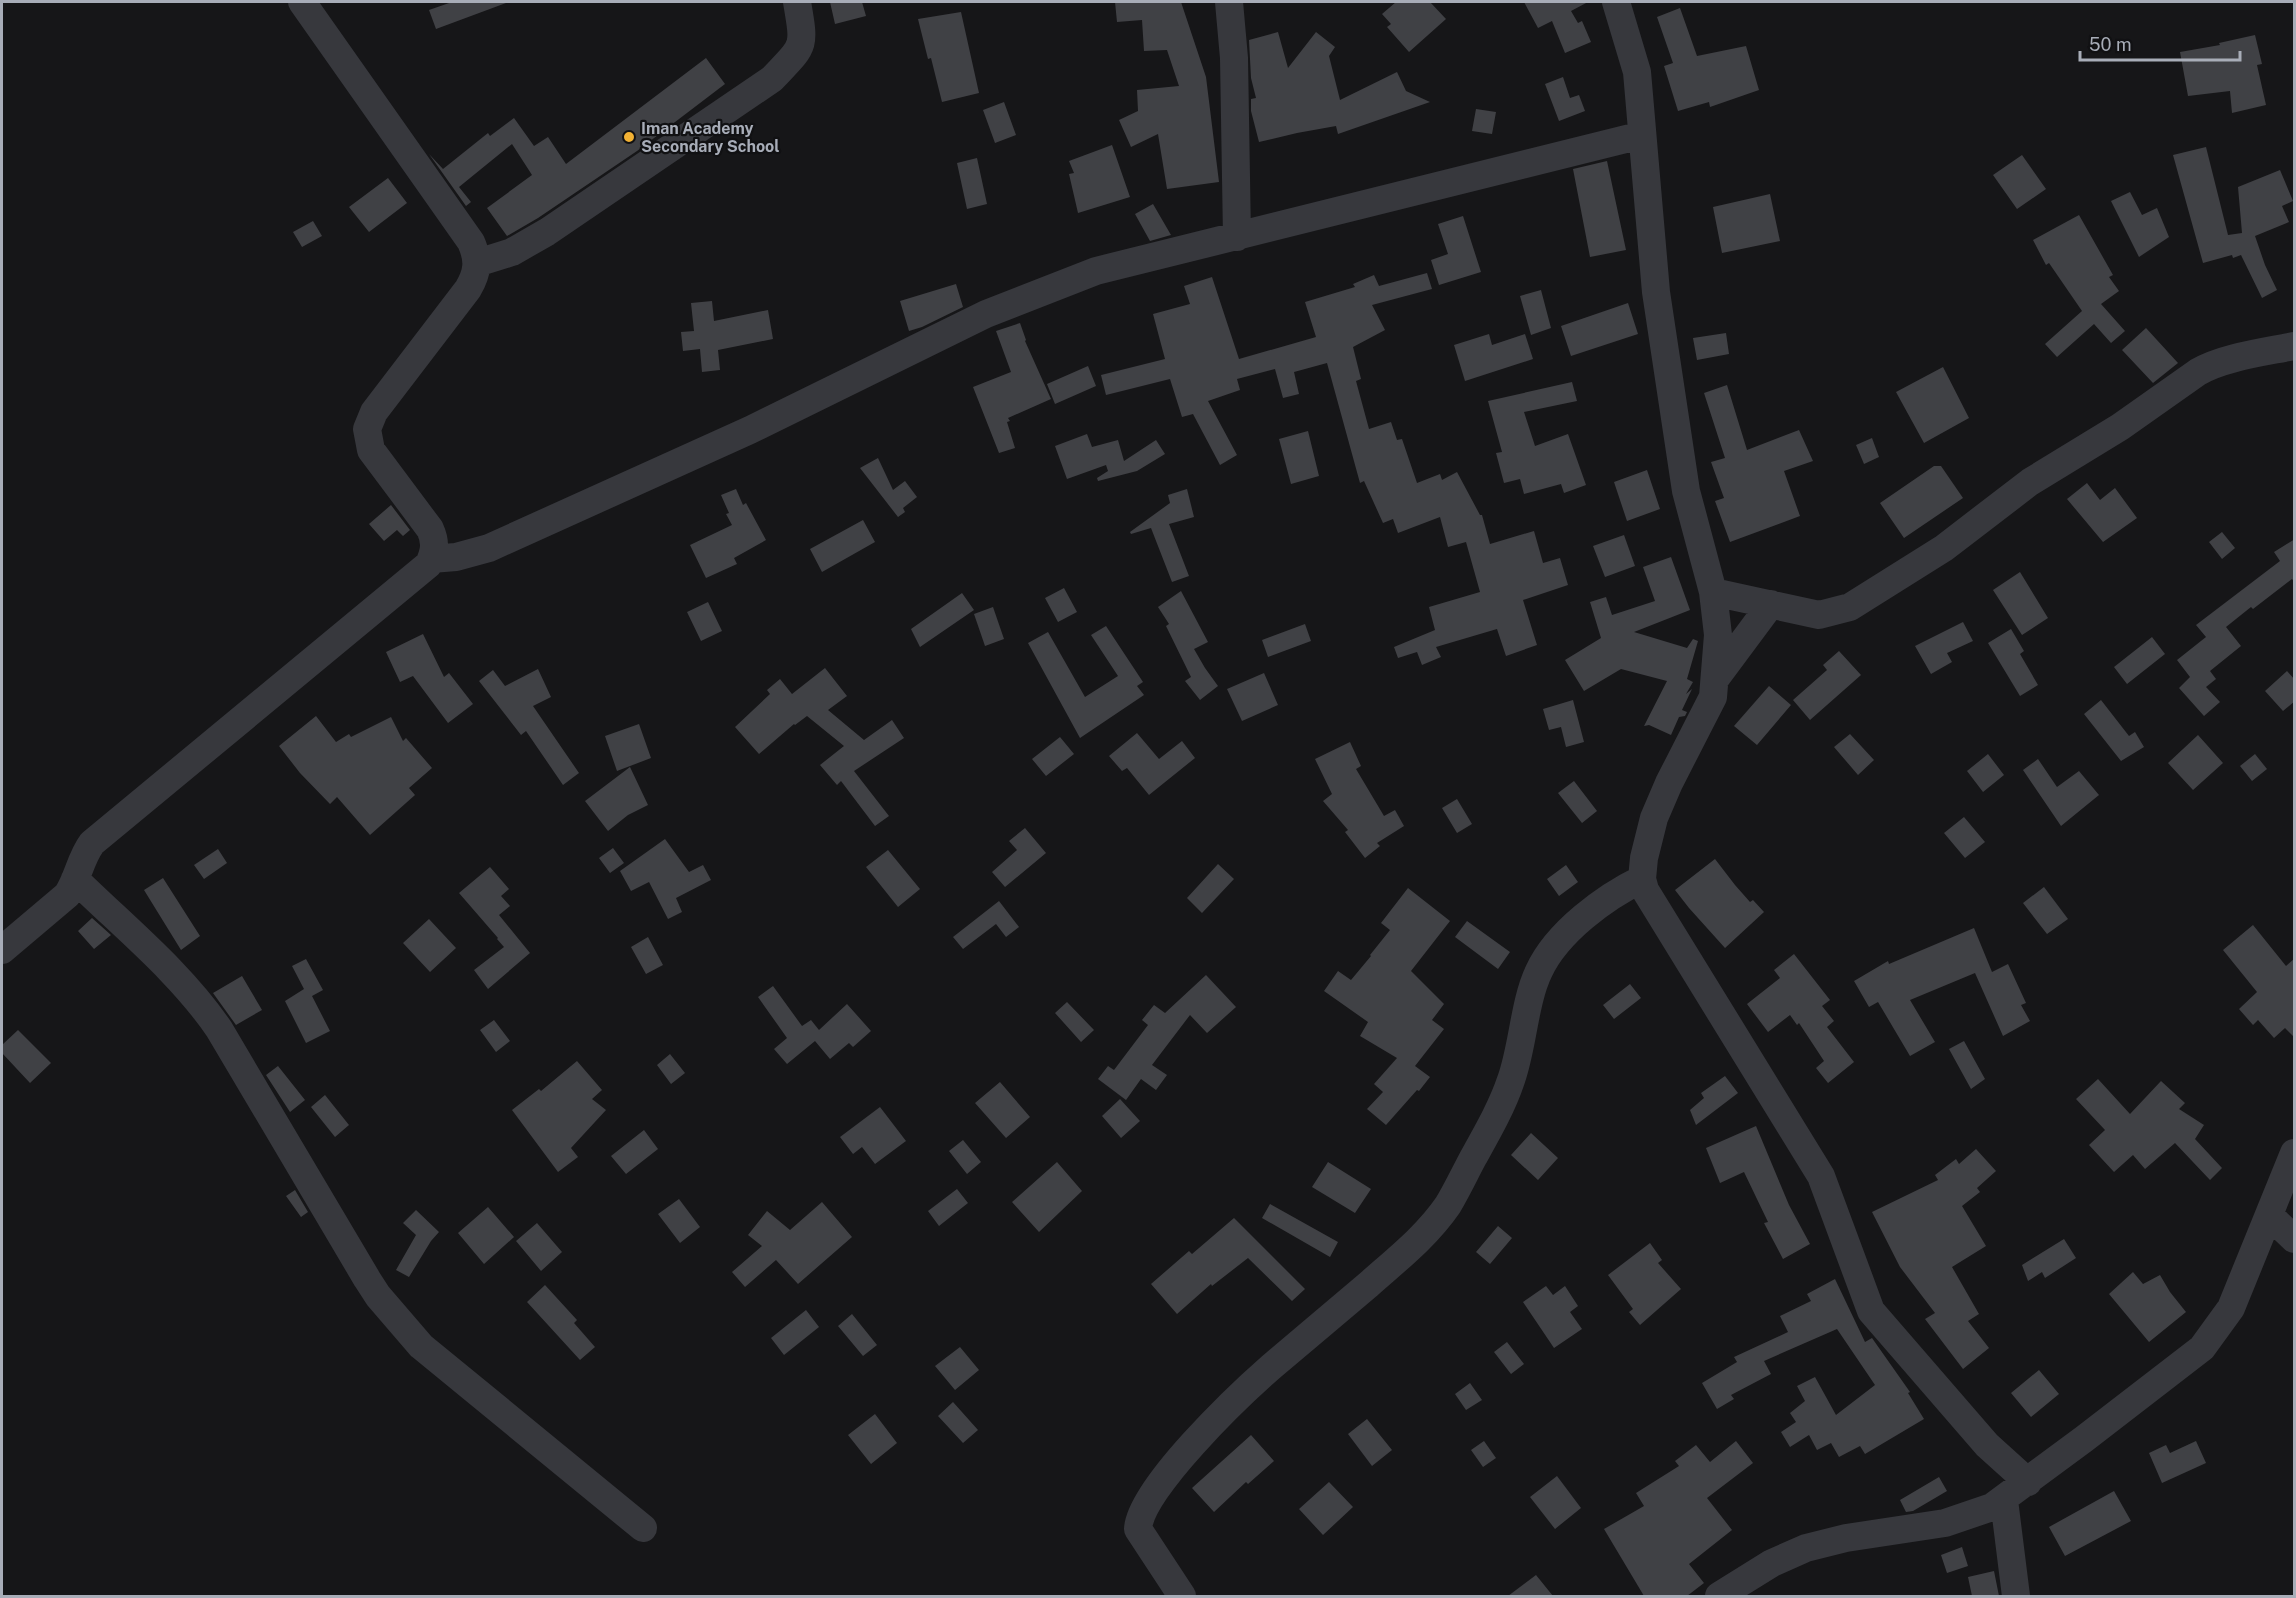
<svg xmlns="http://www.w3.org/2000/svg" width="2296" height="1598" viewBox="0 0 2296 1598" font-family="'Public Sans',sans-serif">
	<style>
		.building { fill: #404145 }
		.lines { fill: none; stroke-linecap: round; stroke-linejoin: round }
		.minor { stroke: #37383d; stroke-width: 28 }
		.poi-dot { fill: #f2b134; stroke: #111113; stroke-width: 2 }
		.labels { text-anchor: middle; stroke-width: 4.5; stroke-linejoin: round; paint-order: stroke }
		.poi-label { font-size: 16px; font-weight: bold; fill: #a8adb8; stroke: #111113; text-anchor: start }
	</style>
	<rect width="100%" height="100%" fill="#161618"/>
	<path class="building" d="M452,2H506V3L436,29L429,10Z
		M830,2H862L866,16L835,24Z
		M1115,2H1181L1206,77L1219,182L1167,189L1158,134L1131,147L1119,120L1138,111L1137,90L1179,86L1167,50L1144,51L1142,20L1117,22Z
		M1396,2H1430L1446,19L1409,52L1387,27L1391,24L1382,14Z
		M1524,2H1588L1571,11L1578,23L1582,21L1591,42L1565,53L1552,21L1538,28Z
		M1680,8L1697,56L1746,46L1759,90L1710,107L1709,102L1678,111L1664,66L1673,63L1657,17Z
		M961,12L979,93L942,102L931,58L928,59L918,19Z
		M1278,32L1288,68L1316,32L1335,47L1329,56L1340,100L1397,72L1406,91L1430,102L1338,134L1336,126L1297,133L1259,142L1251,111V99L1256,98L1251,78L1249,40Z
		M2255,35L2262,64L2257,65L2266,105L2232,113L2230,91L2188,96L2180,52L2220,45L2219,43Z
		M706,58L725,84L637,151L538,218L507,236L487,208L532,175L512,144L459,187L471,202L466,206L429,154L443,169L488,133L490,136L514,118L534,146L548,137L566,164Z
		M1563,77L1570,98L1579,95L1585,111L1559,121L1545,84Z
		M1004,102L1016,135L995,143L983,110Z
		M1476,109L1496,112L1492,134L1472,131Z
		M1112,145L1130,197L1078,213L1069,174L1074,173L1069,161Z
		M2206,147L2228,235L2242,233L2238,187L2280,170L2293,201L2282,206L2289,222L2255,236L2265,265L2277,290L2262,298L2241,255L2233,258L2232,255L2203,263L2173,155Z
		M2022,155L2046,189L2017,209L1993,175Z
		M977,158L987,204L967,209L957,163Z
		M1607,161L1626,250L1590,257L1573,169Z
		M388,178L407,203L369,232L349,207Z
		M2130,192L2142,215L2157,208L2169,237L2139,257L2111,201Z
		M1770,194L1780,241L1722,253L1713,207Z
		M1153,204L1171,235L1150,241L1135,214Z
		M2079,215L2113,275L2109,277L2119,291L2101,304L2125,331L2111,343L2094,324L2057,357L2045,344L2082,311L2049,263L2046,265L2033,240Z
		M1463,216L1481,272L1439,285L1431,260L1448,254L1438,224Z
		M313,221L322,236L302,247L293,232Z
		M1427,273L1432,289L1372,305L1385,330L1353,347L1361,379L1356,381L1369,429L1391,422L1397,440L1402,439L1417,483L1440,474L1442,480L1457,472L1480,515H1482L1490,544L1534,531L1543,563L1560,558L1568,585L1523,600L1537,645L1506,656L1497,629L1436,647L1441,657L1422,665L1417,652L1398,658L1394,647L1435,630L1429,607L1480,592L1466,542L1448,547L1440,517L1398,533L1393,519L1383,523L1364,481L1360,483L1327,363L1294,372L1299,394L1283,398L1275,369L1237,379L1240,390L1208,401L1237,455L1220,465L1193,414L1182,417L1170,379L1106,395L1101,375L1165,359L1153,314L1190,304L1184,286L1212,277L1239,359L1316,337L1305,302L1355,287L1353,284L1374,275L1379,286Z
		M956,284L963,307L922,327L909,331L900,301Z
		M1541,290L1551,328L1531,335L1520,296Z
		M712,301L714,321L768,310L773,339L718,350L720,370L702,372L700,349L683,351L681,332L694,331L691,303Z
		M1628,303L1638,334L1571,356L1561,326Z
		M1020,323L1026,340L1025,341L1051,399L1008,418L1010,421L1007,422L1015,448L999,453L973,387L1011,372L996,331Z
		M2146,328L2178,363L2153,383L2122,350Z
		M1726,333L1729,354L1697,360L1693,338Z
		M1489,334L1492,345L1525,334L1533,359L1465,381L1454,345Z
		M1088,366L1096,386L1055,404L1047,384Z
		M1943,367L1969,418L1924,443L1896,392Z
		M1572,382L1577,401L1524,412L1535,446L1568,434L1586,485L1564,493L1561,484L1524,494L1520,479L1504,483L1496,453L1502,452L1488,401Z
		M1727,385L1747,450L1799,430L1813,461L1784,471L1800,516L1730,542L1715,501L1724,498L1711,462L1725,458L1704,393Z
		M1308,431L1319,476L1291,484L1279,439Z
		M1087,434L1092,447L1118,440L1124,461L1156,440L1165,454L1137,471L1098,481L1097,478L1108,471L1106,465L1067,479L1055,446Z
		M1872,438L1879,457L1864,464L1856,445Z
		M878,458L893,490L905,481L917,497L903,508L905,512L898,517L860,468Z
		M1934,466H1941L1963,498L1904,538L1880,503Z
		M1647,470L1660,509L1627,521L1614,482Z
		M2087,483L2100,500L2115,488L2137,518L2103,542L2067,499Z
		M736,489L743,505L746,503L766,540L734,558L737,564L706,578L690,545L732,525L726,514L729,513L721,495Z
		M1187,489L1194,517L1169,524L1189,576L1172,582L1151,528L1131,534L1130,532L1170,503L1168,495Z
		M391,505L410,530L403,536L397,530L384,541L369,524Z
		M863,520L875,542L822,572L810,549Z
		M2222,532L2235,548L2222,559L2209,542Z
		M1624,535L1635,566L1605,577L1593,546Z
		M2295,539V583L2292,579L2253,609L2251,607L2226,627L2241,646L2210,671L2216,679L2206,687L2220,702L2204,716L2179,688L2190,677L2177,660L2206,637L2196,625L2280,561L2274,552Z
		M1671,557L1690,610L1634,632L1687,648L1693,639L1698,641L1687,679L1693,682L1686,694L1692,689L1682,710L1687,712L1685,716L1679,717L1671,735L1649,725L1644,726L1667,681L1621,669L1584,691L1565,660L1601,638L1590,602L1606,597L1612,615L1655,601L1643,567Z
		M2020,572L2048,618L2022,635L1993,590Z
		M1064,588L1077,612L1058,622L1045,598Z
		M1181,591L1208,642L1194,649L1205,668L1218,686L1200,700L1185,681L1191,677L1166,626L1169,624L1158,607Z
		M962,593L974,610L920,647L911,629Z
		M708,602L722,631L701,641L687,612Z
		M993,607L1004,639L985,646L974,614Z
		M1963,622L1973,641L1947,653L1952,662L1931,674L1915,646Z
		M1305,624L1311,641L1268,657L1262,640Z
		M1106,626L1143,682L1137,686L1144,695L1080,738L1028,643L1048,632L1085,697L1118,676L1091,635Z
		M2011,629L2024,651L2020,654L2038,685L2020,696L1988,643Z
		M423,634L444,677L449,673L473,704L448,723L413,676L400,682L386,652Z
		M2152,637L2165,654L2127,684L2114,667Z
		M1839,651L1861,675L1810,720L1793,700L1827,670L1823,665Z
		M825,668L847,696L828,710L864,740L892,720L904,738L854,771L889,816L875,826L841,781L837,785L820,765L844,746L807,716L795,725L794,724L759,754L735,727L770,694L767,690L780,679L792,694Z
		M538,669L551,697L533,706L579,773L563,785L526,731L521,735L479,681L493,670L505,686Z
		M2287,671L2295,680V701L2283,711L2265,691Z
		M1264,673L1278,705L1242,721L1227,689Z
		M1769,686L1791,705L1757,745L1734,726Z
		M1573,700L1584,742L1566,747L1561,727L1549,730L1543,709Z
		M2101,700L2129,736L2135,732L2144,747L2121,761L2084,714Z
		M316,716L336,742L349,734L351,737L391,717L403,741L406,738L432,768L409,788L415,795L370,835L337,797L330,804L300,773L279,746Z
		M639,724L651,758L617,771L605,736Z
		M1137,733L1159,759L1182,741L1195,758L1149,795L1127,768L1122,771L1109,756Z
		M1850,734L1874,760L1858,775L1834,747Z
		M2198,735L2223,763L2193,790L2168,763Z
		M1060,737L1074,754L1046,776L1032,759Z
		M1350,742L1361,766L1356,769L1384,816L1395,810L1404,826L1377,843L1380,846L1365,858L1345,832L1348,830L1323,801L1332,794L1315,759Z
		M1988,754L2004,775L1983,792L1967,771Z
		M2255,754L2267,769L2252,781L2240,766Z
		M2038,759L2057,787L2079,771L2099,795L2061,826L2023,770Z
		M630,767L648,805L628,815L608,831L585,801Z
		M1574,781L1597,811L1582,823L1558,793Z
		M1457,799L1472,824L1457,833L1442,808Z
		M1964,817L1985,842L1965,858L1944,833Z
		M1025,828L1046,853L1005,887L992,872L1017,850L1009,841Z
		M665,839L689,872L703,865L711,880L676,898L682,912L668,919L649,882L631,891L620,871Z
		M613,848L624,863L610,873L599,858Z
		M218,849L227,863L204,879L194,865Z
		M888,850L920,889L898,907L866,867Z
		M1715,859L1735,885L1750,902L1753,900L1764,912L1725,948L1689,908L1675,890Z
		M1218,864L1234,879L1202,913L1187,898Z
		M1566,865L1578,882L1559,896L1547,879Z
		M490,867L509,889L501,896L510,906L499,915L530,953L488,989L474,970L504,947L497,939L498,938L459,893Z
		M163,878L200,936L181,950L144,890Z
		M2044,887L2068,919L2047,934L2023,903Z
		M1408,888L1450,921L1411,971L1444,1004L1432,1020L1444,1029L1415,1066L1430,1077L1419,1091L1417,1090L1386,1125L1367,1109L1383,1092L1374,1084L1397,1058L1360,1036L1368,1022L1324,991L1338,971L1351,980L1371,956L1370,955L1390,930L1381,923Z
		M999,901L1019,927L1006,937L996,924L963,949L953,937Z
		M92,918L111,935L94,949L78,931Z
		M429,919L456,948L430,972L403,943Z
		M1467,921L1510,952L1498,969L1455,937Z
		M2253,925L2286,966L2295,958V1038L2285,1028L2274,1038L2258,1020L2253,1025L2239,1009L2257,992L2223,950Z
		M1974,928L1992,972L2008,964L2026,1003L2021,1005L2030,1021L2003,1036L1975,973L1910,1000L1935,1042L1910,1056L1878,1002L1869,1007L1854,981L1888,961L1889,964Z
		M648,937L663,965L646,974L631,947Z
		M1794,954L1830,1000L1822,1006L1834,1021L1827,1027L1854,1062L1828,1083L1816,1068L1824,1061L1799,1023L1797,1025L1790,1015L1768,1032L1747,1004L1780,978L1774,970Z
		M306,959L323,990L312,996L330,1031L306,1043L285,1001L304,989L292,966Z
		M1206,975L1236,1007L1207,1033L1190,1015L1152,1065L1167,1075L1156,1090L1141,1079L1126,1100L1098,1079L1108,1066L1114,1070L1148,1025L1142,1020L1154,1005L1165,1013Z
		M242,976L262,1010L236,1025L213,993Z
		M1630,984L1641,998L1614,1019L1603,1005Z
		M773,986L802,1026L811,1020L819,1030L847,1004L871,1031L853,1047L849,1043L830,1059L815,1041L787,1064L774,1049L787,1038L758,997Z
		M1067,1002L1094,1030L1081,1042L1055,1013Z
		M494,1020L510,1041L496,1052L480,1030Z
		M18,1030L51,1063L30,1083L2,1053V1045Z
		M1964,1041L1985,1079L1971,1089L1949,1049Z
		M670,1054L685,1073L671,1084L657,1065Z
		M577,1061L602,1090L592,1099L606,1110L571,1148L578,1157L558,1172L512,1110L539,1089L541,1091Z
		M278,1066L305,1100L290,1112L266,1075Z
		M1725,1076L1738,1093L1696,1125L1690,1110L1704,1098L1701,1093Z
		M2098,1079L2130,1114L2161,1081L2185,1103L2179,1109L2204,1125L2195,1139L2222,1168L2210,1180L2175,1143L2145,1169L2133,1155L2114,1172L2089,1145L2105,1130L2076,1099Z
		M1000,1082L1030,1117L1006,1138L975,1103Z
		M325,1095L349,1125L335,1137L311,1107Z
		M1120,1099L1140,1121L1121,1138L1102,1116Z
		M880,1107L906,1141L875,1164L862,1147L853,1154L840,1137Z
		M1756,1126L1789,1205L1810,1244L1783,1259L1764,1223L1768,1222L1744,1172L1720,1183L1706,1148Z
		M644,1130L658,1149L626,1174L611,1156Z
		M1531,1133L1558,1158L1538,1180L1511,1155Z
		M963,1140L981,1162L967,1174L949,1151Z
		M1976,1149L1996,1171L1977,1188L1980,1192L1962,1206L1986,1246L1952,1267L1979,1314L1968,1321L1989,1348L1963,1369L1925,1319L1935,1313L1900,1267L1872,1212L1938,1180L1935,1175L1956,1159L1959,1164Z
		M1057,1162L1082,1191L1039,1232L1012,1202Z
		M1328,1162L1371,1189L1355,1213L1312,1187Z
		M957,1189L968,1203L939,1226L928,1211Z
		M295,1190L308,1212L301,1217L286,1196Z
		M679,1199L700,1227L680,1243L658,1214Z
		M822,1202L852,1237L798,1284L776,1260L745,1287L732,1272L762,1246L748,1235L767,1211L790,1230Z
		M1270,1204L1338,1242L1330,1257L1262,1218Z
		M488,1207L514,1237L484,1264L458,1233Z
		M416,1210L439,1232L431,1241L409,1277L396,1270L416,1235L403,1223Z
		M1234,1218L1305,1289L1292,1301L1248,1258L1212,1286L1211,1284L1177,1314L1151,1284L1189,1251L1192,1254Z
		M537,1223L562,1252L541,1271L516,1241Z
		M1498,1226L1512,1238L1490,1264L1476,1252Z
		M2064,1239L2076,1258L2045,1278L2042,1272L2028,1281L2022,1265Z
		M1650,1243L1662,1260L1658,1263L1681,1289L1640,1325L1629,1312L1633,1309L1608,1275Z
		M2133,1272L2143,1284L2160,1275L2170,1292L2186,1312L2149,1342L2109,1294Z
		M1835,1279L1865,1342L1872,1338L1910,1392L1908,1393L1924,1419L1865,1454L1860,1446L1839,1457L1831,1443L1817,1450L1809,1435L1790,1447L1781,1432L1796,1422L1790,1413L1805,1401L1797,1386L1815,1377L1836,1415L1875,1385L1837,1329L1764,1361L1771,1374L1731,1395L1734,1399L1717,1409L1702,1383L1737,1362L1734,1357L1788,1332L1780,1316L1811,1301L1807,1294Z
		M545,1285L577,1320L574,1323L595,1347L580,1360L527,1302Z
		M1546,1286L1553,1295L1565,1286L1578,1306L1570,1312L1582,1329L1554,1348L1523,1302Z
		M806,1310L819,1327L784,1355L771,1338Z
		M852,1314L877,1345L863,1356L838,1326Z
		M1507,1342L1524,1364L1511,1374L1494,1352Z
		M960,1347L979,1370L955,1390L935,1366Z
		M2039,1370L2059,1394L2031,1417L2011,1393Z
		M1470,1383L1482,1400L1466,1410L1455,1394Z
		M953,1402L978,1430L963,1443L938,1416Z
		M875,1414L897,1443L871,1464L848,1435Z
		M1367,1419L1392,1450L1372,1466L1348,1434Z
		M1251,1435L1274,1461L1248,1484L1246,1482L1214,1512L1192,1488Z
		M1484,1441L1496,1458L1483,1467L1471,1450Z
		M1736,1441L1753,1463L1707,1498L1732,1530L1689,1564L1704,1583L1687,1596H1644L1604,1529L1644,1506L1636,1493L1679,1466L1675,1461L1696,1445L1710,1462Z
		M2196,1441L2206,1463L2162,1483L2149,1453L2166,1445L2170,1453Z
		M1557,1476L1581,1508L1555,1529L1530,1497Z
		M1939,1477L1947,1491L1913,1511L1906,1512L1900,1500Z
		M1329,1482L1353,1507L1323,1535L1299,1509Z
		M2114,1491L2131,1521L2065,1556L2049,1527Z
		M1962,1547L1968,1566L1947,1573L1941,1555Z
		M1994,1571L1999,1596H1972L1968,1577Z
		M1536,1575L1553,1596H1508Z"/>
	<g class="lines">
		<path class="minor" d="M1229,2L1234,58L1237,237
			M1616,2L1637,72L1656,292L1686,491L1713,592L1718,635L1713,697L1669,783L1654,818L1644,858L1642,879L1645,890L1821,1176L1871,1311L1987,1445L2028,1482
			M477,263L512,252L547,232L772,79C805,44 805,49 797,2
			M431,559L456,557L489,548L750,430L986,314L1096,271L1642,135
			M1713,592L1819,615L1850,607L1944,548L2030,482L2120,427L2198,372C2224,357 2265,352 2294,346
			M1716,678L1771,604
			M75,879C125,928 180,972 219,1029L367,1279L378,1296L421,1346L643,1528
			M2,950L67,895C78,879 80,859 92,843L429,564C435,551 436,542 430,529L371,450L367,429L374,412L468,289C478,272 479,260 471,242L302,2
			M2270,1216L2294,1239
			M2004,1500L2016,1596
			M1182,1596L1138,1529C1140,1489 1239,1395 1271,1367C1303,1340 1336,1312 1368,1285C1396,1260 1426,1237 1448,1205C1457,1190 1465,1173 1473,1158C1487,1133 1502,1107 1511,1080C1523,1047 1524,1002 1539,971C1557,932 1605,897 1642,879
			M1719,1596L1772,1563L1806,1548L1846,1538L1945,1523L1992,1507L2084,1439L2202,1348L2231,1308L2294,1153"/>
	</g>
	<circle class="poi-dot" cx="629" cy="137" r="6"/>
	<g class="labels">
		<g class="poi-label">
			<text x="641" y="134">Iman Academy<tspan x="641" dy="18">Secondary School</tspan></text>
		</g>
	</g>
	<rect width="2296" height="1598" fill="none" stroke="#a8adb8" stroke-width="6"/>
	<path d="M2080 51v9h160v-9" fill="none" stroke="#a8adb8" stroke-width="3"/>
	<text x="2089" y="51" font-size="18" fill="#a8adb8" stroke="#111113" stroke-width="4.5" paint-order="stroke">50 m</text>
</svg>
